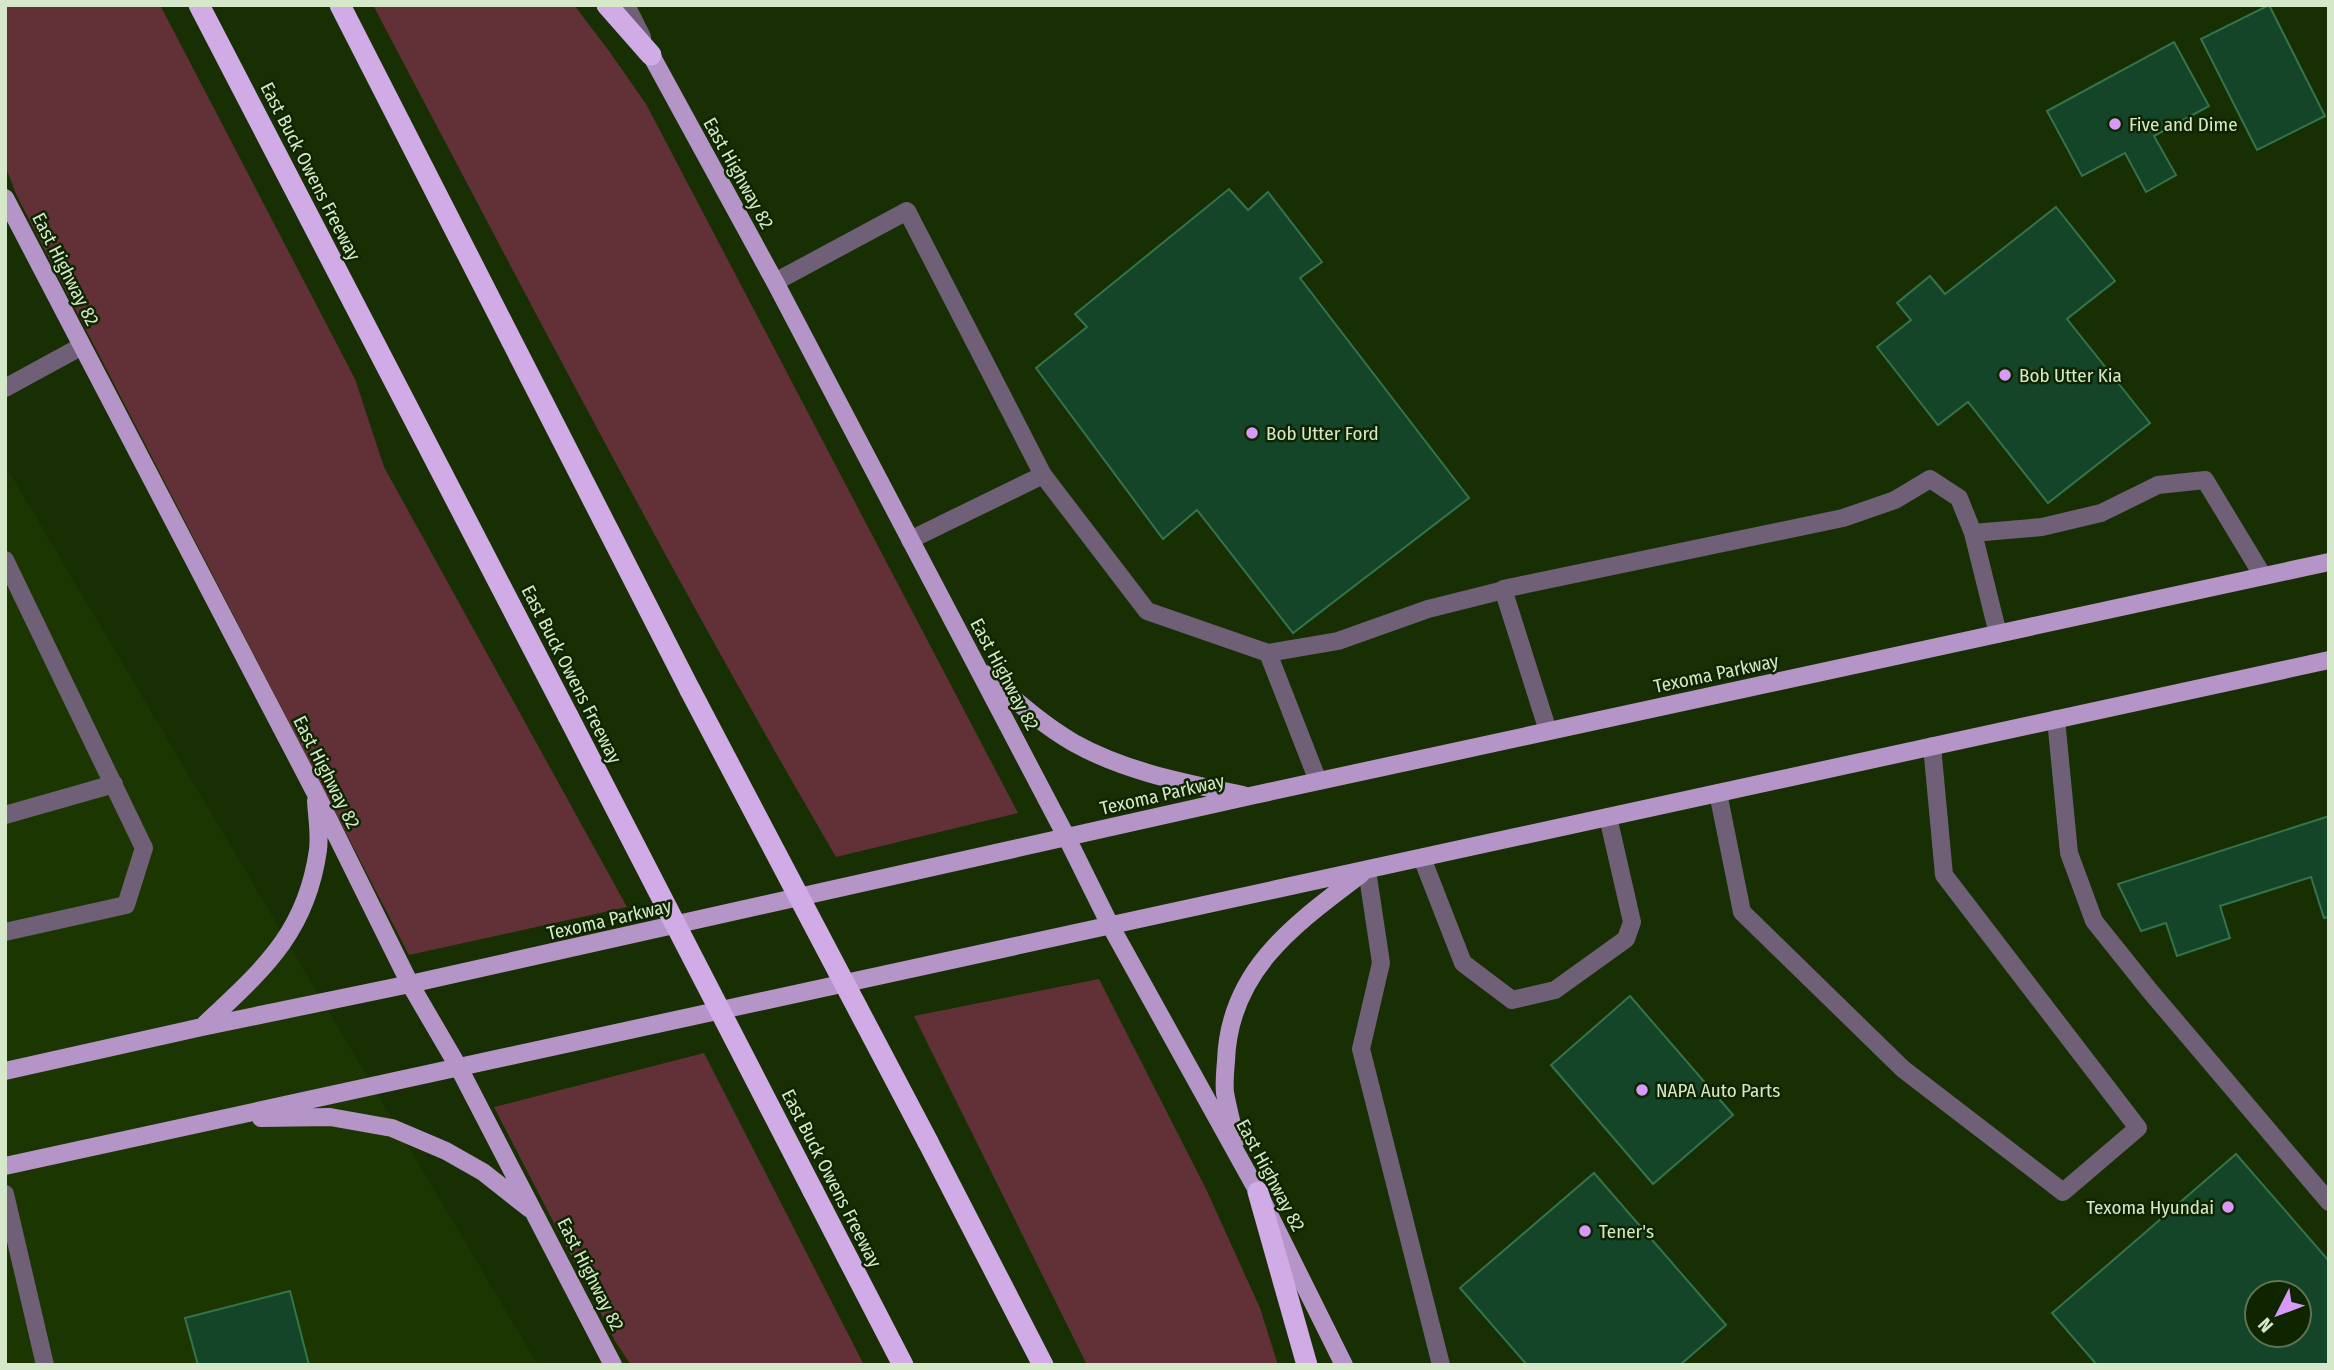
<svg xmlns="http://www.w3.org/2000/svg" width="2334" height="1370" viewBox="0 0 2334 1370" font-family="'Fira Sans Condensed',sans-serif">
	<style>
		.built { fill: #1c3602 }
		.green { fill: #623137 }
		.building { fill: #144528; stroke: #35744b; stroke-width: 2; fill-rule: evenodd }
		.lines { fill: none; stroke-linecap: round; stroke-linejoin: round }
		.minor { stroke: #6f5f77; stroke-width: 18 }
		.major { stroke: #b595c7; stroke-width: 18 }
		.highway { stroke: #d1abe6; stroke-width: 21 }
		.highway-bridge { stroke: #d1abe6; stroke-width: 21 }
		.poi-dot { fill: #d89af8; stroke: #0f2500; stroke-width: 2.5 }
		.labels { text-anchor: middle; stroke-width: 5; stroke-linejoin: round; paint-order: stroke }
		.poi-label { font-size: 19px; fill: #d5e8c9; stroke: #0f2500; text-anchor: start }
		.street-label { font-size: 19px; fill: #d5e8c9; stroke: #0f2500 }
	</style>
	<rect width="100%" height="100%" fill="#182f03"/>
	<path class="built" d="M10,473L538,1365H5V474Z"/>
	<path class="green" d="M5,5H160L355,379L384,467L627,907L409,955L16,194L5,165Z
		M373,5H574L609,51L646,104L1018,813L836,857C673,578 524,291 373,5Z
		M1099,979L1206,1189L1260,1308L1278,1365H1087L914,1016Z
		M704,1053L864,1365H631L615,1341L494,1107Z"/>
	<path class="building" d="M2269,5L2325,116L2257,150L2201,39Z
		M2174,42L2209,106L2154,136L2176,175L2146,192L2125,153L2082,176L2047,111Z
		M1229,189L1248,210L1268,192L1322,262L1300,278L1469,498L1293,633L1197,510L1163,539L1036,368L1087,327L1075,314Z
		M2056,207L2115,281L2067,319L2150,423L2048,503L1968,402L1938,425L1877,347L1911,320L1897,303L1930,276L1945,294Z
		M2329,816V917L2324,918L2311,877L2220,906L2230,938L2177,956L2166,923L2141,931L2118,884Z
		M1630,996L1733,1115L1653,1184L1551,1065Z
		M2236,1154L2329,1261V1365H2097L2052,1313ZM2257,1293H2299V1335H2257Z
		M1594,1173L1726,1325L1680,1365H1527L1460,1288Z
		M290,1291L309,1365H198L185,1318Z"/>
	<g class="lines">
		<path class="minor" d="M626,5L642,37
			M775,282L907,211L1043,475L1147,611L1268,653L1338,641L1428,609L1504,590
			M5,388L82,346
			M910,540L1043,475
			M5,560L144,848L126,905L5,932
			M1998,634L1973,533L2042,527L2101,513L2158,485L2205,480L2263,576
			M1268,653L1318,781
			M2056,719L2069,853L2094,921L2150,991L2329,1202
			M1548,731L1503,589L1843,518L1895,500L1930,479L1959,498L1973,533
			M1718,793L1742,912L1903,1069L2063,1192L2138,1128L1944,875L1932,746
			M5,815L114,784
			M1422,858L1463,963L1512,1000L1555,990L1626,939L1632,922L1608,817
			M1367,870L1381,963L1361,1049L1441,1365
			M5,1194L45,1365"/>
		<path class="major" d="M651,55L775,282L1067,838L1110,925L1258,1192L1344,1365
			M5,198L316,794L410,984L459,1068L613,1365
			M985,674C1013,698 1041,724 1074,743C1126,772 1186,783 1243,795
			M202,1027C261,971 306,935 318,850C320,834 317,817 316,801
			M5,1071L202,1027L410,984L1250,796L2329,562
			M261,1118L330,1117L392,1128L446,1151L483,1172L530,1209
			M1236,1140C1232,1125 1228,1109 1225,1093C1224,1083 1225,1072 1226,1061C1229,970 1295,924 1361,874
			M5,1166L2329,660"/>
		<path class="highway" d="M199,5L568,716
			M340,5L690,690
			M607,5L651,55
			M928,1142L1043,1365
			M813,1191L903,1365
			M1258,1192L1307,1365"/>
		<path class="highway-bridge" d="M690,690L928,1142
			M568,716L813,1191"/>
	</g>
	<g class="poi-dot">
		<circle cx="2115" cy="124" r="7"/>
		<circle cx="2005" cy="375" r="7"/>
		<circle cx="1252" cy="433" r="7"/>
		<circle cx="1642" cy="1090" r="7"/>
		<circle cx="2228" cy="1207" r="7"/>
		<circle cx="1585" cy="1231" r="7"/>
	</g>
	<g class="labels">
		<g class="poi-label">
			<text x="2129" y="131">Five and Dime</text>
			<text x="2019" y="382">Bob Utter Kia</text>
			<text x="1266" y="440">Bob Utter Ford</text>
			<text x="1656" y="1097">NAPA Auto Parts</text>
			<text x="2214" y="1214" text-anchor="end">Texoma Hyundai</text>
			<text x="1599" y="1238">Tener's</text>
		</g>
		<g class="street-label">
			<text transform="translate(311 171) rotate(63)" y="7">East Buck Owens Freeway</text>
			<text transform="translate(739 173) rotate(61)" y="7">East Highway 82</text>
			<text transform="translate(66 269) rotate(63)" y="7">East Highway 82</text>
			<text transform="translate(1716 673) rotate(-12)" y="7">Texoma Parkway</text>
			<text transform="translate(572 674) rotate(63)" y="7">East Buck Owens Freeway</text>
			<text transform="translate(1005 674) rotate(62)" y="7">East Highway 82</text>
			<text transform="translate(327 772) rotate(63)" y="7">East Highway 82</text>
			<text transform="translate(1162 794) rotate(-13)" y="7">Texoma Parkway</text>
			<text transform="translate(609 919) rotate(-13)" y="7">Texoma Parkway</text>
			<text transform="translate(1271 1175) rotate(62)" y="7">East Highway 82</text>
			<text transform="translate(832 1178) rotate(63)" y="7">East Buck Owens Freeway</text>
			<text transform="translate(591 1274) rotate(63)" y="7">East Highway 82</text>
		</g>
	</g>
	<rect width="2334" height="1370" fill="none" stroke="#d5e8c9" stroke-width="14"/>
	<g transform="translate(2278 1314) rotate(228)"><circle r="33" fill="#0f2500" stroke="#5e7350" stroke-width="2"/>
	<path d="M0-5L12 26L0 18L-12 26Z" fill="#d89af8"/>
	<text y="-10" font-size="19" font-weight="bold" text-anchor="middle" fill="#d5e8c9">N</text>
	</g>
</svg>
